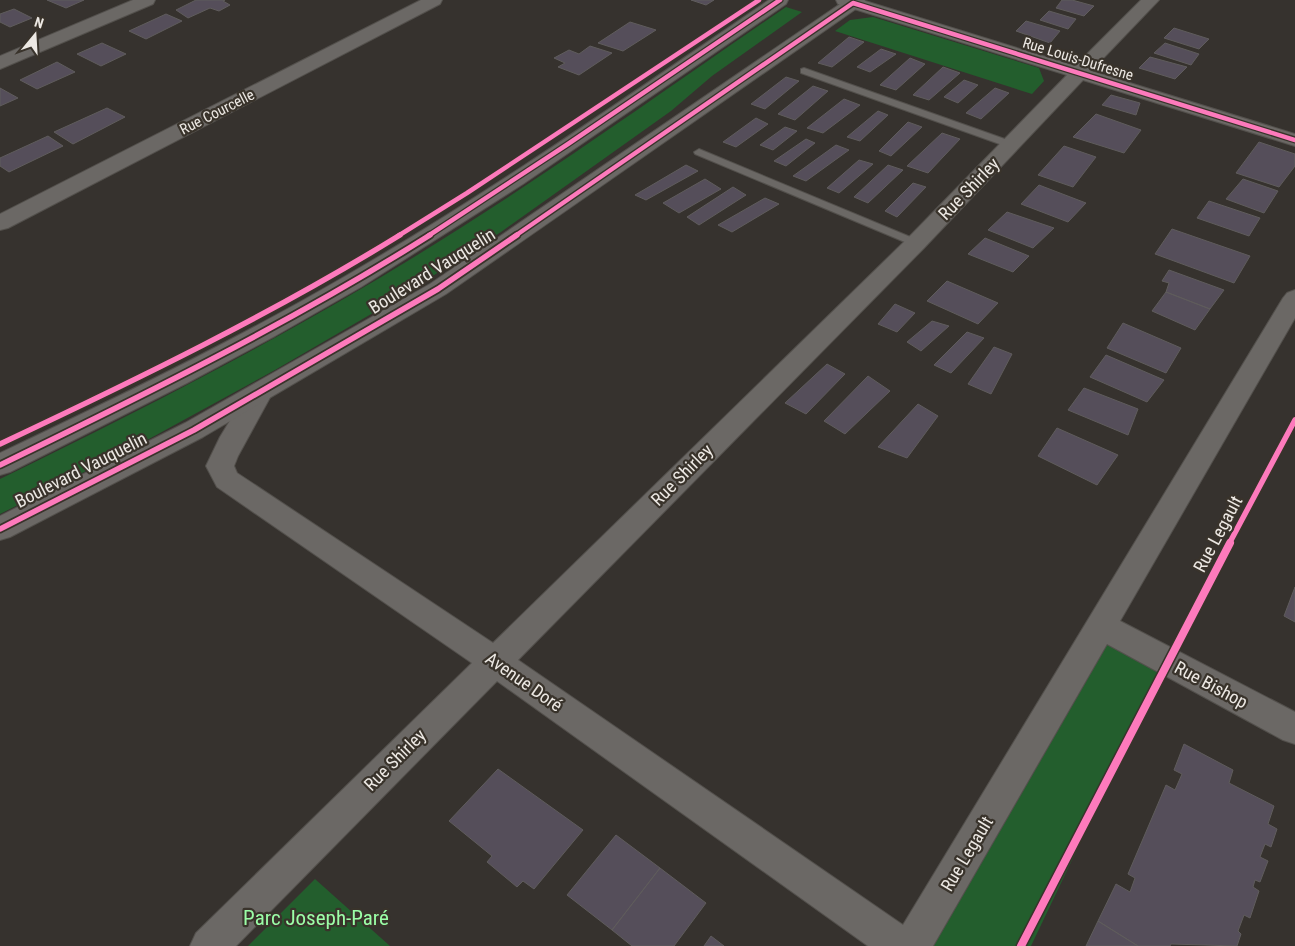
<svg xmlns="http://www.w3.org/2000/svg" width="1295" height="946" viewBox="0 0 1295 946" font-family="'Roboto Condensed',sans-serif">
	<style>
		.green { fill: #235e2d }
		.building { fill: #554e5a; stroke: #5f5c5c }
		.lines { fill: none; stroke-linecap: round; stroke-linejoin: round }
		.service-casing { stroke: #53504c; stroke-width: 2 }
		.minor-casing { stroke: #53504c; stroke-width: 2 }
		.tertiary-casing { stroke: #53504c; stroke-width: 2 }
		.service { fill: #6b6865; fill-rule: evenodd }
		.minor { fill: #6b6865; fill-rule: evenodd }
		.tertiary { fill: #6b6865; fill-rule: evenodd }
		.cycleway-far2-casing { stroke: #39332b; stroke-width: 7 }
		.cycleway-far1-casing { stroke: #39332b; stroke-width: 9 }
		.cycleway-casing { stroke: #39332b; stroke-width: 11 }
		.cycleway-far2 { stroke: #fd7abc; stroke-width: 4.5 }
		.cycleway-far1 { stroke: #fd7abc; stroke-width: 5.5 }
		.cycleway { stroke: #fd7abc; stroke-width: 8 }
		.labels { text-anchor: middle; stroke-width: 4.5; stroke-linejoin: round; paint-order: stroke }
		.far-street-label { font-size: 15px; fill: #ece8e3; stroke: #39332b }
		.street-label { font-size: 18px; fill: #ece8e3; stroke: #39332b }
		.near-park-label { font-size: 21px; fill: #9bfea7; stroke: #39332b }
	</style>
	<rect width="100%" height="100%" fill="#36322e"/>
	<path class="green" d="M786,7L802,12L712,76L671,111L501,232L397,299L275,370L138,445L0,514V479C158,402 314,322 462,227C572,157 678,81 786,7Z
		M873,17L1039,68L1044,81L1032,94L835,31L850,20Z
		M1101,626L1167,661L1031,946H912Z
		M315,879L390,946H248Z"/>
	<path class="building" d="M47,0H84L66,8Z
		M196,0H225L223,1L230,5L219,11L210,8L188,18L176,10Z
		M691,0H714L706,5Z
		M1062,0H1072L1094,6L1084,16L1056,8Z
		M14,9L32,18L10,27L0,22V14Z
		M1049,11L1076,19L1068,29L1040,20Z
		M166,14L182,21L146,39L129,31Z
		M1026,21L1060,31L1050,43L1016,31Z
		M630,22L656,30L623,51L598,43Z
		M1174,28L1209,39L1199,49L1164,38Z
		M849,37L864,42L832,67L818,63Z
		M102,43L126,54L101,66L77,54Z
		M1165,43L1199,54L1191,65L1154,53Z
		M590,46L612,53L579,75L558,67L565,63L554,58L569,50L579,54Z
		M881,49L896,54L870,72L857,67Z
		M1150,57L1187,67L1175,79L1139,68Z
		M910,58L925,64L896,90L880,85Z
		M57,62L75,72L37,89L20,80Z
		M943,67L960,73L929,100L913,95Z
		M786,77L799,81L765,109L751,104Z
		M964,80L978,85L958,103L944,97Z
		M813,86L828,91L795,120L778,114Z
		M0,88L18,98L0,106Z
		M995,88L1009,93L981,119L966,113Z
		M1111,95L1140,103L1136,115L1102,105Z
		M844,99L860,105L823,133L807,128Z
		M107,108L125,117L73,144L54,132Z
		M878,111L888,115L860,141L847,137Z
		M1096,114L1141,130L1124,153L1073,137Z
		M756,118L768,124L736,147L723,142Z
		M908,122L922,127L891,156L879,151Z
		M785,127L797,131L773,150L760,145Z
		M942,133L960,139L928,173L907,166Z
		M48,136L63,146L9,172L0,166V158Z
		M806,139L815,143L786,166L774,161Z
		M1259,142L1295,154V166L1279,187L1236,173Z
		M836,145L849,150L806,181L793,176Z
		M1064,146L1096,157L1073,187L1038,175Z
		M859,160L873,164L839,193L827,188Z
		M686,165L698,171L646,200L635,195Z
		M888,165L903,170L868,203L854,197Z
		M705,179L721,189L679,213L663,203Z
		M1243,179L1278,191L1264,213L1226,199Z
		M913,183L926,187L897,217L885,211Z
		M1039,185L1086,203L1068,222L1021,204Z
		M733,187L746,195L699,225L687,217Z
		M765,198L779,204L732,232L718,225Z
		M1209,201L1260,218L1249,236L1197,218Z
		M1007,212L1054,228L1033,248L988,230Z
		M1172,229L1250,256L1234,283L1155,254Z
		M985,238L1029,256L1013,272L968,254Z
		M1169,270L1224,290L1210,309L1166,292L1169,283L1162,281Z
		M947,281L998,303L978,324L927,301Z
		M1166,292L1210,309L1195,330L1152,311Z
		M895,304L915,313L897,332L878,324Z
		M932,321L949,326L921,351L907,342Z
		M1123,323L1181,348L1166,373L1107,348Z
		M967,332L984,338L951,373L934,365Z
		M994,347L1012,354L991,394L968,384Z
		M1106,355L1164,380L1147,402L1090,377Z
		M827,364L845,374L806,414L785,403Z
		M868,376L890,391L845,434L824,421Z
		M1084,388L1138,409L1128,435L1068,410Z
		M918,404L938,416L907,458L878,447Z
		M1057,428L1118,455L1097,485L1038,456Z
		M1295,587V622L1284,616Z
		M1184,744L1233,770L1229,783L1274,806L1268,824L1277,829L1271,847L1265,844L1260,857L1268,861L1260,882L1255,880L1253,887L1259,891L1250,918L1244,915L1238,931L1241,934L1237,946L1171,944L1170,946H1138L1098,921L1116,884L1130,892L1135,878L1128,874L1166,785L1175,790L1182,774L1174,770Z
		M498,769L583,830L534,889L523,881L517,887L487,862L492,856L449,821Z
		M616,835L660,868L612,930L567,895Z
		M660,868L706,903L674,946H632L612,930Z
		M1098,921L1138,946H1086Z
		M711,936L724,946H704Z"/>
	<g class="lines">
		<g class="service-casing">
			<path id="service" d="M804,68L1016,143L1017,145L1016,147H1008L801,73V69Z
				M699,149L920,241L922,243L916,246L912,245L695,154L694,152Z"/>
		</g>
		<g class="minor-casing">
			<path id="minor" d="M133,0H155L153,4L0,69V56Z
				M421,0H442L440,4L8,228L0,230V214Z
				M836,0H862L1075,66L1141,0H1159L1091,71L1295,134V146L1083,80L924,248L518,660L903,925L1283,298L1287,293L1295,290V318L1120,621L1295,712V744L1283,740L1107,644L933,946H868L497,681L236,946H190L196,933L472,663L217,487L206,466L220,437L251,386L260,383L269,386L273,392L238,456L234,466L237,473L493,643L908,238L1067,75L838,4Z"/>
		</g>
		<g class="tertiary-casing">
			<path id="tertiary" d="M769,0H788L786,4L523,184L361,287L275,336L187,383L10,472L0,475V453C116,398 232,342 344,277C490,193 629,95 769,0Z
				M846,0H865L863,4L446,294L203,437L10,537L0,540V516L185,423L430,284Z"/>
		</g>
		<use href="#service" class="service"/>
		<use href="#minor" class="minor"/>
		<use href="#tertiary" class="tertiary"/>
		<g class="cycleway-far2-casing">
			<path id="cycleway-far2" d="M398,236L467,193L759,0
				M428,236L568,144L780,0
				M515,236L853,3L1295,140"/>
		</g>
		<g class="cycleway-far1-casing">
			<path id="cycleway-far1" d="M0,444C136,380 272,314 400,235
				M0,465C146,394 292,322 430,235
				M0,529L194,430L438,289L517,235
				M1229,544L1295,420"/>
		</g>
		<g class="cycleway-casing">
			<path id="cycleway" d="M1021,946L1230,543"/>
		</g>
		<use href="#cycleway-far2" class="cycleway-far2"/>
		<use href="#cycleway-far1" class="cycleway-far1"/>
		<use href="#cycleway" class="cycleway"/>
	</g>
	<g class="labels">
		<g class="far-street-label">
			<text transform="translate(1078 59) rotate(17)" y="5">Rue Louis-Dufresne</text>
			<text transform="translate(217 112) rotate(-27)" y="5">Rue Courcelle</text>
		</g>
		<g class="street-label">
			<text transform="translate(969 189) rotate(-46)" y="6">Rue Shirley</text>
			<text transform="translate(432 271) rotate(-32)" y="6">Boulevard Vauquelin</text>
			<text transform="translate(81 470) rotate(-27)" y="6">Boulevard Vauquelin</text>
			<text transform="translate(682 475) rotate(-45)" y="6">Rue Shirley</text>
			<text transform="translate(1218 534) rotate(-62)" y="6">Rue Legault</text>
			<text transform="translate(524 682) rotate(35)" y="6">Avenue Doré</text>
			<text transform="translate(1211 685) rotate(28)" y="6">Rue Bishop</text>
			<text transform="translate(395 760) rotate(-45)" y="6">Rue Shirley</text>
			<text transform="translate(967 854) rotate(-59)" y="6">Rue Legault</text>
		</g>
		<g class="near-park-label">
			<text x="316" y="925">Parc Joseph-Paré</text>
		</g>
	</g>
	<g transform="translate(35 35) rotate(18)" stroke="#39332b" stroke-width="4" paint-order="stroke">
	<path d="M0-4L9 19L0 12L-9 19Z" fill="#ece8e3"/>
	<text y="-8" font-size="14" font-weight="bold" text-anchor="middle" fill="#ece8e3">N</text>
	</g>
</svg>
